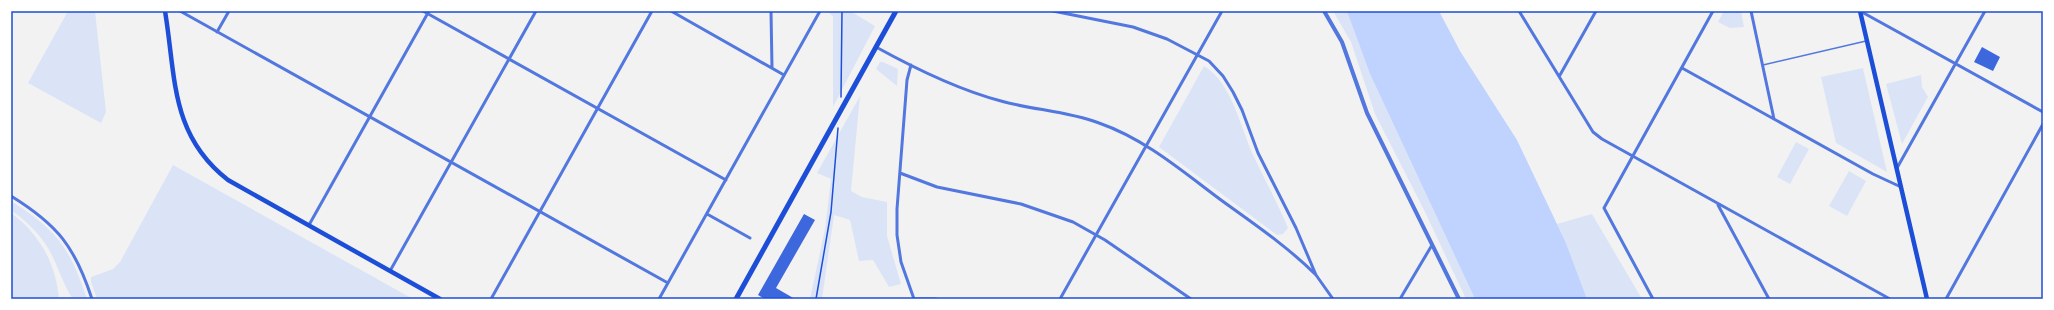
<svg xmlns="http://www.w3.org/2000/svg" width="2054" height="310" viewBox="0 0 2054 310" font-family="Lato,sans-serif">
	<style>
		.green { fill: #dbe4f7 }
		.water { fill: #bfd3fe }
		.building { fill: #3d67dc }
		.lines { fill: none; stroke-linecap: round; stroke-linejoin: round }
		.path { stroke: #1d4ed8; stroke-width: 1.5 }
		.service { stroke: #5277de; stroke-width: 1.5 }
		.minor { stroke: #5277de; stroke-width: 3 }
		.tertiary { stroke: #5277de; stroke-width: 4 }
		.secondary { stroke: #1d4ed8; stroke-width: 4.5 }
		.primary { stroke: #1d4ed8; stroke-width: 5 }
		.neatline { fill: none; stroke: #1d4ed8; stroke-width: 1.5 }
	</style>
	<rect width="100%" height="100%" fill="#f2f2f2"/>
	<path class="green" d="M68,11H95L106,112L101,123L28,83Z
		M830,11H850L875,26L833,107V16L829,13Z
		M1333,11L1348,12L1370,74L1475,299H1466L1424,210L1375,114L1351,42Z
		M1724,11H1741L1744,27L1730,28L1718,22Z
		M880,62H883L898,69L897,86L876,69Z
		M1204,66C1233,83 1241,131 1255,159C1266,182 1278,204 1288,228L1283,234L1277,235L1159,147Z
		M1863,68L1887,172L1836,143L1821,77Z
		M1921,75L1922,87L1928,97L1902,144L1886,84Z
		M860,96L851,191L862,197L887,202V236L901,284L889,287L873,260L859,261L850,220L834,215L822,299H810L825,229L831,179L817,173Z
		M1796,142L1809,149L1790,184L1777,177Z
		M173,165L413,299H97L91,282V277L113,269L120,262Z
		M1849,171L1866,181L1847,216L1829,206Z
		M11,201C57,230 70,248 87,299H73C62,283 58,265 48,248C39,233 25,220 11,210Z
		M11,213C40,234 56,264 59,299H11Z
		M1592,214L1642,299H1587L1566,243L1557,224Z"/>
	<path class="water" d="M1347,11H1439L1460,51L1517,140L1566,243L1587,299H1475L1370,74Z"/>
	<path class="building" d="M1982,47L2000,57L1993,71L1974,62Z
		M804,214L815,220L776,288L795,299H765L758,295Z"/>
	<g class="lines">
		<path class="path" d="M841,97L842,11
			M816,299L831,212L838,128"/>
		<path class="service" d="M1763,65L1866,41"/>
		<path class="minor" d="M180,11L668,283
			M423,11L726,180
			M671,11L784,75
			M771,11L772,68
			M1053,11L1133,27L1167,39L1209,61L1223,76L1233,92L1242,110L1258,153L1296,228L1316,275L1333,299
			M1519,11L1593,132L1602,139L1890,299
			M1751,11L1774,119
			M1860,11L2043,112
			M217,32L229,11
			M876,47C914,68 959,90 1001,101C1033,110 1067,111 1099,123C1145,139 1182,171 1221,200C1254,224 1287,246 1316,275
			M911,65L907,80L897,209V235L901,262L914,299
			M1682,68L1873,174L1901,187
			M1560,75L1596,11
			M1897,168L1985,11
			M900,173L937,187L1021,204L1073,222L1105,240L1191,299
			M11,196C58,225 75,247 92,299
			M1718,205L1769,299
			M707,214L750,238
			M309,225L429,11
			M390,271L536,11
			M491,299L652,11
			M659,299L820,11
			M915,299H936
			M1060,299L1222,11
			M1400,299L1432,245
			M1653,299L1604,208L1713,11
			M1946,299L2043,124"/>
		<path class="tertiary" d="M1324,11L1342,42L1367,113L1459,299"/>
		<path class="secondary" d="M165,11C176,77 170,135 228,180L440,299
			M1860,11L1927,299"/>
		<path class="primary" d="M736,299L896,11"/>
	</g>
	<rect width="2054" height="310" fill="none" stroke="#ffffff" stroke-width="24"/>
	<rect x="12" y="12" width="2030" height="286" class="neatline"/>
</svg>
